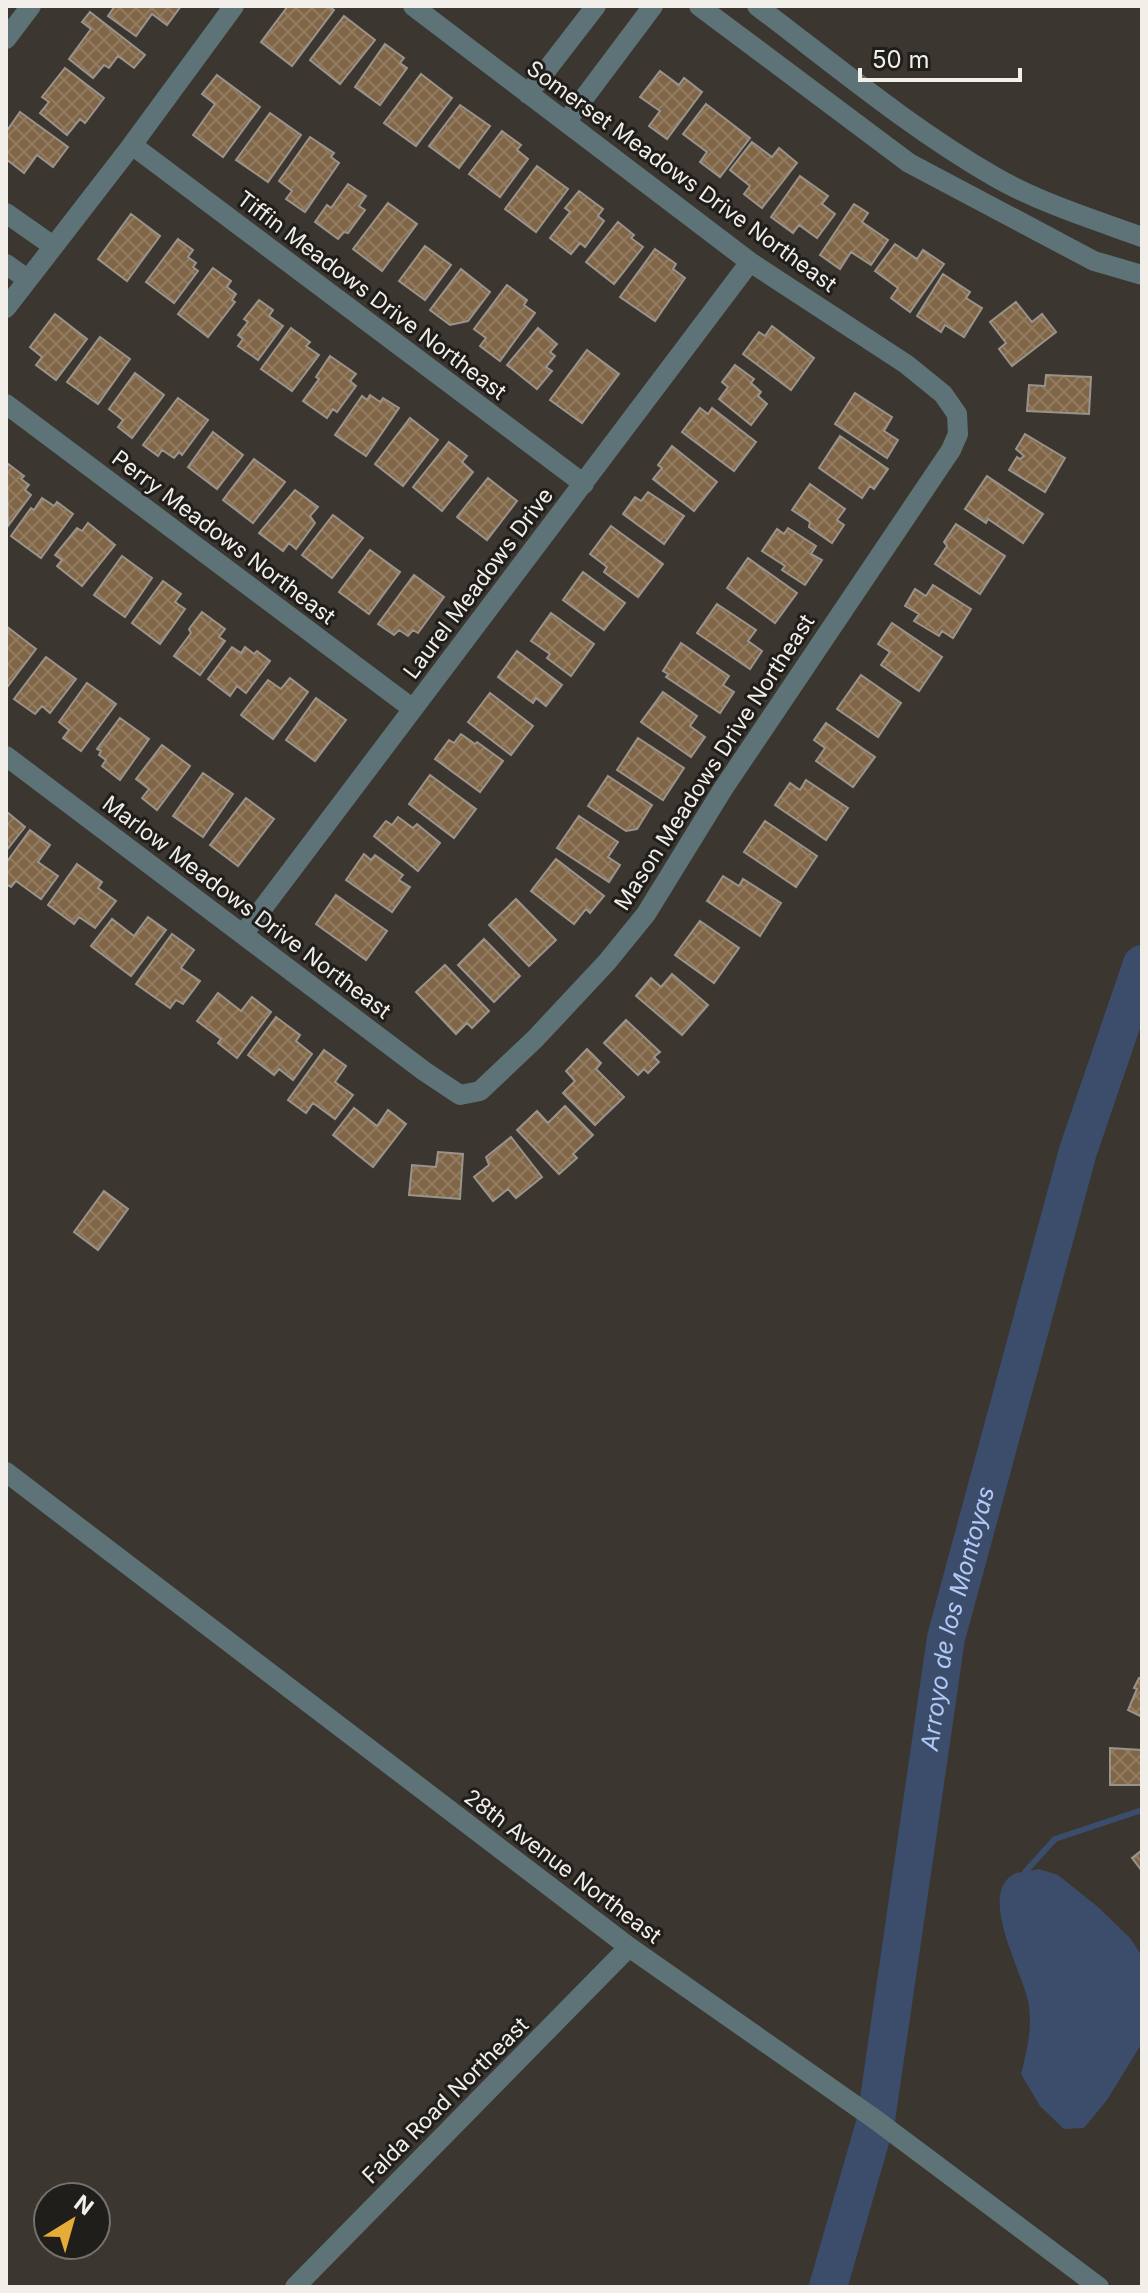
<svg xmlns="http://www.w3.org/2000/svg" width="1148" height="2293" viewBox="0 0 1148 2293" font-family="Inter,sans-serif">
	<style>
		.water { fill: #3c4d6c }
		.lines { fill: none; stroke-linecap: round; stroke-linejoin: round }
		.stream { stroke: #3c4d6c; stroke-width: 6 }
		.river { stroke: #3c4d6c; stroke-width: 38 }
		.building { fill: url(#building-cross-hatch); stroke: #9a938c; stroke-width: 2 }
		.minor { stroke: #5e7377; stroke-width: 20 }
		.tertiary { stroke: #5e7377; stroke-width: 20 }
		.labels { text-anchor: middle; stroke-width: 6; stroke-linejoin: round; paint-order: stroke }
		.street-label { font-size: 22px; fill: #f2eeea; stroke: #201e1a }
		.water-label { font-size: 24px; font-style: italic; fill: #b0c9f6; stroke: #201e1a }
	</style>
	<defs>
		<pattern id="building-cross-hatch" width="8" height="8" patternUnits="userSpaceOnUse" patternTransform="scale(2)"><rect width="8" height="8" fill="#806646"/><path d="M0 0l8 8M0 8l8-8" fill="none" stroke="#927c61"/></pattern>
	</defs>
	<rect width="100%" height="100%" fill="#3b362f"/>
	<path class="water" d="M1039,1869L1058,1875L1098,1907L1130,1938L1142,1956V2043L1107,2100L1084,2128L1064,2129L1040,2106L1021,2074C1027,2051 1032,2030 1029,2006C1025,1975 976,1895 1014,1874C1021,1871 1032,1871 1039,1869Z"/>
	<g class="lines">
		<path class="stream" d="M1025,1872L1055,1839L1142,1810"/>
		<path class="river" id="s1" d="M828,2287L876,2120L946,1638L1078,1151L1142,964"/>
	</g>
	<path class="building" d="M115,6H181L167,25L152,14L136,36L108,16Z
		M288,6H328L334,10L292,66L261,42Z
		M90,12L145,55L134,68L118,56L109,68L104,65L93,78L69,59L91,29L82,22Z
		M344,16L375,40L340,84L310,60Z
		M385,44L404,58L400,63L407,68L380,105L355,87Z
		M65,68L104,98L85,123L80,119L67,135L40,113L49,102L42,97Z
		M660,71L679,85L684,78L702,92L667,139L649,126L660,111L640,97Z
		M421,74L452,98L416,146L384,123Z
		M217,75L260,107L223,157L193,135L215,104L202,94Z
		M706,104L750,138L720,177L700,162L707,152L683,134Z
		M460,105L490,126L459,168L429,146Z
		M20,112L68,147L53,167L37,155L24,173L6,159V132Z
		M270,113L301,135L268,182L236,160Z
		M502,131L521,145L517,150L528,159L500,197L469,174Z
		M310,137L334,153L331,157L339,163L305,212L286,199L292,191L279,181Z
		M752,142L772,157L779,148L797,163L762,208L744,194L750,186L730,170Z
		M537,166L568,189L536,232L505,209Z
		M800,176L828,196L822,204L835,214L817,238L799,225L793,233L771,217Z
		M348,184L366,196L359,206L365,210L348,233L344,232L338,239L315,222L327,205L331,208Z
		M579,191L603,209L598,216L604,221L585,247L580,243L571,254L550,238L570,212L565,208Z
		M388,203L417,224L382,271L353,249Z
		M854,204L868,213L862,222L888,240L871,265L851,252L840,269L820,255Z
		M131,214L160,236L127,281L98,259Z
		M618,222L634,235L631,238L643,247L614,284L586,262Z
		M178,239L193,250L188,257L196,263L193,267L198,271L174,303L146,282Z
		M895,244L917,259L923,250L944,264L910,312L891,298L898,288L875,271Z
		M425,246L451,265L425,300L399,281Z
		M655,249L676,264L673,269L685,278L655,321L620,297Z
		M213,268L231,281L227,287L236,294L232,300L235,302L208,337L178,314Z
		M461,269L490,292L468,321L450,325L430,310Z
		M943,274L970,292L966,298L982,308L964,337L945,325L941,332L917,316Z
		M507,285L527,300L524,305L535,313L500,361L480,346L486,338L474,329Z
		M259,300L273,310L269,316L283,326L258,360L238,346L243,339L238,335L248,322L244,319Z
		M1016,302L1032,322L1042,314L1056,332L1012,366L999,349L1006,343L990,322Z
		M55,314L87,339L56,380L36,365L42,357L30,347Z
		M772,326L814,358L791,390L743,354L759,332L765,336Z
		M291,328L310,342L306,346L319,355L292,391L261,369Z
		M538,328L557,344L550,352L555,356L546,367L552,371L537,389L507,365Z
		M100,337L130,359L98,404L67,382Z
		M587,350L619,374L582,423L550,400Z
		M330,356L356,374L350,381L356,386L337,412L333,409L327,418L303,401L319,379L316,377Z
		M735,365L754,379L751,383L761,392L758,396L767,404L751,425L719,399L728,387L722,382Z
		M135,373L164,395L132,438L118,427L123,420L109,409Z
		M1046,375L1091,377L1089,414L1027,411L1029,385L1045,386Z
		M855,393L892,417L884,431L898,440L887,458L835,424Z
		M370,395L380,402L383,398L399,408L366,456L335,435L362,396L367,400Z
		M178,398L208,420L182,455L179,452L174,458L162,450L158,456L143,445Z
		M700,408L708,414L712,408L756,442L734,471L682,432Z
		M410,418L438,440L403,486L375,464Z
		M213,432L243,455L217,489L188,467Z
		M1025,434L1065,458L1045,492L1009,470L1017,457L1020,459L1024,456L1016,449Z
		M840,436L888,469L874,489L870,486L862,498L819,468Z
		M449,442L467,456L462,462L473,472L442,511L413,487Z
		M672,446L717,482L694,511L653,479L662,468L658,465Z
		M254,459L285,482L253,523L223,500Z
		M7,463L24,476L21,479L29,485L25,490L31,495L8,526Z
		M987,476L1043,514L1023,543L988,519L986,523L965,509Z
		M488,478L517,501L487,540L457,517Z
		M810,484L845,509L837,520L844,525L832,543L809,527L810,522L792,510Z
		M295,490L318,507L310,516L315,523L296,549L289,543L283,551L259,533Z
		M648,492L684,516L664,544L623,514L635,497L641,501Z
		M42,498L54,506L57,502L73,514L41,558L11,536L31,508L34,510Z
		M333,515L363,538L332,578L302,555Z
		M88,523L115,545L82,586L57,566L62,560L55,555L77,528L82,531Z
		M956,524L1005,556L980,594L935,564L947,546L944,542Z
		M611,526L663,564L638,597L604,572L607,567L590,554Z
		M788,528L816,546L811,554L822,560L805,585L782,570L785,566L762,551L777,529L784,534Z
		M370,550L400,572L369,614L339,592Z
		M122,556L152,578L125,617L94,595Z
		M748,558L797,593L775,623L727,588Z
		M583,572L625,603L604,630L563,600Z
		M414,575L444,597L418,633L413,630L408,636L399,630L394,635L378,624Z
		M163,581L181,594L175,602L185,609L160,644L132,623Z
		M933,585L971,609L953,638L942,631L939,636L914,621L919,614L905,606L915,589L926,596Z
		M717,604L756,630L748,641L762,651L750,669L697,633Z
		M202,612L225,629L219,637L225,641L200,675L174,656L191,633L189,629Z
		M551,613L594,644L571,676L547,658L550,654L531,641Z
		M892,623L942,657L919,691L881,665L890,652L878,644Z
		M6,626L36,649L8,686L6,684Z
		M681,643L729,676L723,685L734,692L720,713L666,677L668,674L663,671Z
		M232,647L241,653L245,647L254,654L257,651L270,661L246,693L237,686L230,696L208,679Z
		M517,651L562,685L546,706L536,698L533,703L498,677Z
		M46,657L76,679L50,713L42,706L35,714L14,699Z
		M861,675L901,703L878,737L837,709Z
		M290,678L308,692L273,739L241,715L268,680L281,689Z
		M87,683L116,704L81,751L63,738L69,730L59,722Z
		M663,692L697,716L690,726L705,737L691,757L641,722Z
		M490,693L533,726L511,755L468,722Z
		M316,698L346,720L315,761L286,740Z
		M120,718L149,739L120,780L102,766L106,760L99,755L101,751L97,749Z
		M826,723L875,757L853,787L816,761L825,748L814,740Z
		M461,734L475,744L477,742L503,761L480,792L435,759L449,740L454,743Z
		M638,738L684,768L663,800L617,770Z
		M162,745L190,766L157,810L142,798L149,789L136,779Z
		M203,773L233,794L203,837L173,816Z
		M430,775L476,809L454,838L409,804Z
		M608,776L652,805L637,829L626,831L588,806Z
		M806,780L848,808L826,840L775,805L790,783L800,790Z
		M246,798L274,819L238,866L210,845Z
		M7,812L25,827L6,851V813Z
		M579,816L618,842L608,857L620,865L609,882L557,848Z
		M398,817L413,828L417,824L440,843L418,871L374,836L386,821L392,825Z
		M765,821L817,856L796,887L744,852Z
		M30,830L50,845L38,862L58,876L41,899L16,881L11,887L6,884V863Z
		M364,854L371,860L375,855L403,875L399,880L410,887L392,912L346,880Z
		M556,859L604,896L590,913L586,909L574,924L531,891Z
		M77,864L102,882L98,888L116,901L95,928L79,917L74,924L48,905Z
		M723,876L739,886L743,879L781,903L760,936L707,901Z
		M336,895L387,931L366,960L316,924Z
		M516,899L556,940L529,966L489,925Z
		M148,917L166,930L131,976L91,946L112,919L134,936Z
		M700,921L739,948L714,983L675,955Z
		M172,934L194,950L181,968L200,981L183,1004L176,1000L170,1008L136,984Z
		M484,939L520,976L494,1002L458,965Z
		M445,965L489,1011L472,1028L467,1023L456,1034L416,992Z
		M672,974L708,1005L682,1035L636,996L651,978L661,987Z
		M218,993L241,1011L252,997L271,1012L237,1058L218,1043L221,1039L197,1021Z
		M276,1017L300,1035L296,1041L312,1054L293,1080L279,1069L274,1075L248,1055Z
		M626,1020L660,1052L654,1057L659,1062L648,1073L644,1069L638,1075L604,1043Z
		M587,1049L601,1063L596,1069L624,1097L595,1125L563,1093L575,1081L566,1071Z
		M324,1050L346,1066L335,1082L353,1095L335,1119L313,1103L306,1113L288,1100Z
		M565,1106L593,1135L573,1154L577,1158L559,1174L517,1130L537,1111L548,1123Z
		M354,1108L377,1126L388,1110L406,1124L373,1167L333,1135Z
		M511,1137L542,1177L516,1198L508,1189L493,1201L474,1177L489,1165L486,1157Z
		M438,1152L463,1154L460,1199L409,1195L412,1165L436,1167Z
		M104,1191L128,1209L98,1250L74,1232Z
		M1139,1678L1142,1679V1717L1128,1710L1137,1689L1134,1688Z
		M1110,1748L1142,1750V1785H1110Z
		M1142,1850V1871L1132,1858Z"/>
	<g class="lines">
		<path class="minor" d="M528,94L596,6
			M566,122L653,6
			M132,145L584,484
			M6,213L53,246
			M6,264L27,279
			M6,308L132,145L234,6
			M6,404L413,709
			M6,756L424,1071L460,1095L480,1091L535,1039L607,962L646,914L723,789L951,450L958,434L957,414L943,394L906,364L750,262L413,6
			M244,933L750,262
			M6,1472L629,1947L876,2120L1099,2287
			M295,2287L629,1947"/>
		<path class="tertiary" d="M699,6L909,163L1094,261L1142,275
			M757,6C835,65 910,128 995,177C1038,202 1095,220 1142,237
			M6,39L31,6"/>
	</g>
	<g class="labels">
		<g class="street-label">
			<text transform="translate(682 176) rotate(36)" y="8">Somerset Meadows Drive Northeast</text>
			<text transform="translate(372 295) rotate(37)" y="8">Tiffin Meadows Drive Northeast</text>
			<text transform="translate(224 537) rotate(37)" y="8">Perry Meadows Northeast</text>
			<text transform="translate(478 583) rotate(-53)" y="8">Laurel Meadows Drive</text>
			<text transform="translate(714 762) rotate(-57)" y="8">Mason Meadows Drive Northeast</text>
			<text transform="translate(247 907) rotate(37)" y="8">Marlow Meadows Drive Northeast</text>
			<text transform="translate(563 1866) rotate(37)" y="8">28th Avenue Northeast</text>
			<text transform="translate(445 2100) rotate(-45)" y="8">Falda Road Northeast</text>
		</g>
		<g class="water-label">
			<text dy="8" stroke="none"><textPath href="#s1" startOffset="682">Arroyo de los Montoyas</textPath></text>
		</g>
	</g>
	<rect width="1148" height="2293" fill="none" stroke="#f2eeea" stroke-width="16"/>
	<g transform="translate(72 2221) rotate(37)"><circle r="38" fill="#201e1a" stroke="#74716d" stroke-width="2"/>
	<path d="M0-6L14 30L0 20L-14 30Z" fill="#e7ac37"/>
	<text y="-12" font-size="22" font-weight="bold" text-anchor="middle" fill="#f2eeea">N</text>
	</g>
	<path d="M860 68v12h160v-12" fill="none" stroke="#f2eeea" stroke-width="4"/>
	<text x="872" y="68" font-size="24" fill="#f2eeea" stroke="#201e1a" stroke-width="6" paint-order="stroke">50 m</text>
</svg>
